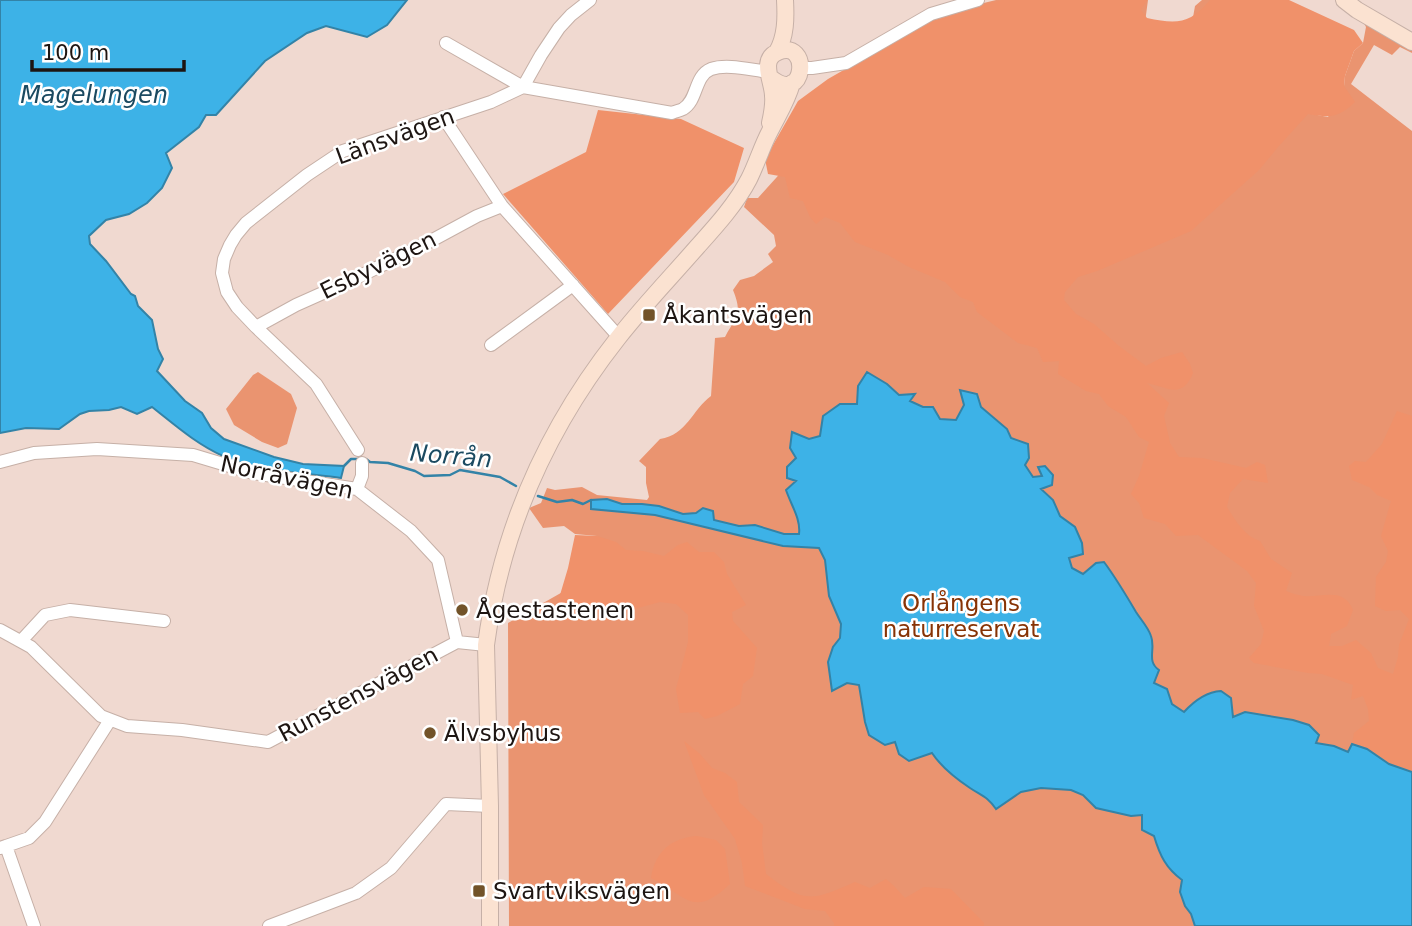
<svg xmlns="http://www.w3.org/2000/svg" width="1412" height="926" viewBox="0 0 1412 926" font-family="'DejaVu Sans',sans-serif">
	<style>
		.green { fill: #ea9470; fill-rule: evenodd }
		.forest { fill: #f0916a }
		.water { fill: #3db2e7; stroke: #3383a7; stroke-width: 2 }
		.lines { fill: none; stroke-linecap: round; stroke-linejoin: round }
		.stream { stroke: #3383a7; stroke-width: 2.5 }
		.street-casing { stroke: #c6b0a7; stroke-width: 14 }
		.secondary-casing { stroke: #c6b0a7; stroke-width: 18 }
		.street { stroke: #fff; stroke-width: 12 }
		.secondary { stroke: #fbe2d1; stroke-width: 16 }
		.poi-dot { fill: #725329; stroke: #fff; stroke-width: 2.5 }
		.labels { text-anchor: middle; stroke-width: 5; stroke-linejoin: round; paint-order: stroke }
		.street-label { font-size: 23px; fill: #1d1512; stroke: #fff }
		.poi-label { font-size: 23px; fill: #1d1512; stroke: #fff; text-anchor: start }
		.park-label { font-size: 23px; fill: #873305; stroke: #fff }
		.water-label { font-size: 24px; font-style: italic; fill: #1b4a61; stroke: #fff }
	</style>
	<rect width="100%" height="100%" fill="#f0d9d0"/>
	<path class="green" d="M996,0H1148L1144,30L1192,23L1195,6L1202,0H1227L1312,114L1328,117L1344,86L1345,76L1354,51L1363,43L1366,27L1357,10L1412,42V53L1400,47L1392,55L1374,45L1351,84L1412,131V926H509L508,623L603,569L597,536L575,534L564,526L543,528L529,508L541,503L547,488L555,490L582,487L597,495L647,500L649,497L646,483V467L639,461L660,439C687,435 692,410 711,396L715,338L725,337C736,316 743,315 733,290L740,280L754,276L773,262L768,254L776,246L774,235L744,207L747,198H758L804,147L939,14ZM607,499L622,504H642L653,515L592,509L591,500Z
		M258,372L291,394L297,408L287,444L278,448L262,442L234,425L226,409L253,375Z"/>
	<path class="forest" d="M1002,0H1147L1141,10L1147,18C1176,24 1189,25 1210,0H1289L1354,30L1363,43L1354,51L1345,76L1344,86L1355,102C1338,118 1330,118 1308,114L1278,147L1259,170L1191,231L1097,271L1078,277L1065,292L1064,300L1076,314L1094,324L1119,346L1146,366L1161,358L1182,352L1190,364L1193,373C1182,400 1167,387 1147,383L1169,403L1164,416L1170,443L1179,457L1202,458L1246,468L1257,462L1265,465L1268,483L1243,479L1230,493L1227,507C1236,521 1244,536 1260,541L1271,559L1292,573L1286,591C1291,593 1297,595 1303,596C1322,598 1343,586 1353,610L1347,626L1331,634L1329,646H1342L1356,640L1371,653L1378,668L1393,674L1398,657L1399,645L1409,619L1400,610L1386,611L1375,606L1376,577L1386,562L1388,551L1381,536L1391,501L1377,495L1369,487L1352,480L1349,466L1355,461L1366,462L1382,444L1397,411L1412,416V772L1389,764L1367,749L1352,744L1354,733L1369,721L1368,709L1363,696L1351,700L1353,685L1322,674L1308,673L1254,663L1249,658L1261,644L1264,631L1254,606L1256,583L1247,571L1198,535L1176,536L1165,524L1144,518L1139,503L1131,494L1139,476L1149,442L1139,437L1126,417L1108,406L1099,394L1086,391L1058,374L1059,361L1043,362L1037,348L1018,343L977,312L973,302L960,297L945,282L909,267L888,255L855,242L840,223L825,217L816,224L810,217L803,201L790,198L785,177L768,174L765,159L798,101L828,79L938,16Z
		M598,110L681,119L744,148L734,182L608,314L503,194L586,152Z
		M575,535L597,536L616,542L626,550L643,551L664,556L678,545L687,542L699,552H714L724,562L727,574L746,605L732,612L733,621L757,648L753,676L743,684L740,704L717,716L705,719L698,712L680,713L676,689L688,642V615L676,604L660,602L612,615L586,608L557,605L568,568Z
		M684,741L700,754L712,768L725,773L737,782L739,802L763,825L762,843L766,874C805,904 812,901 855,882L870,888L886,879L894,886L905,898L924,887L951,889L984,923V926H834V923L825,911L805,909L745,886L742,863L735,839L704,795Z
		M697,836L716,840L725,849L730,884C693,919 687,896 651,878C655,852 671,838 697,836Z"/>
	<path class="water" d="M0,0H407L387,25L367,37L326,26L307,33L265,61L216,115H206L199,127L166,153L172,168L162,188L147,203L129,214L106,220L89,236L90,244L106,261L131,294L135,296L138,306L152,320L158,349L163,359L157,371L185,401L202,413L211,428L224,439L274,457L303,464L344,466L341,478C305,473 256,471 223,456C196,444 175,425 152,407L137,414L121,407L109,410L89,411L80,414L59,429L26,428L0,433Z
		M867,372L887,384L899,395L915,394L910,401L923,407H933L940,419L956,420L964,405L960,390L977,394L981,407L1007,429L1011,438L1028,444L1029,458L1025,465L1033,477L1042,476L1038,467L1045,466L1053,475L1052,485L1041,489L1053,500L1060,516L1075,527L1082,543L1083,554L1069,558L1072,568L1083,574L1096,563L1104,562C1116,578 1126,595 1136,612C1141,620 1148,627 1151,636C1156,649 1146,661 1159,670L1154,683L1167,689L1172,704L1184,712C1194,701 1206,692 1221,691L1231,698L1233,717L1245,712L1293,720L1309,725L1319,735L1316,743L1334,746L1348,752L1352,744L1367,749L1389,764L1412,772V926H1195L1191,914L1185,906L1180,892L1182,880C1166,868 1160,856 1154,836L1142,830V815L1131,816L1096,808L1083,795L1071,790L1041,788L1021,792L996,809C987,796 982,796 970,788C955,778 942,768 932,753L909,761L899,754L895,742L885,745L869,735L865,722L859,685L847,683L832,691L828,662L833,647L840,638L841,624L829,596L825,560L819,548L783,546L655,515L591,509V500L607,499L622,504H642L659,506L683,514L696,513L703,508L713,511L714,520L739,526L755,525L784,534H799C801,519 791,505 786,490L796,481L787,478V467L796,458L790,448L792,432L809,439L820,436L823,416L840,404H857L858,386Z"/>
	<g class="lines">
		<path class="stream" d="M366,459L370,462L388,463L415,471L424,476L450,475L460,470L500,477L516,486
			M344,466L351,459H359
			M538,496L557,502L572,500L583,504L591,500"/>
		<g class="street-casing">
			<path id="street" d="M446,43L523,87L672,113C676,111 679,111 683,109C698,100 694,76 711,69C726,64 747,69 762,71L767,67
				M802,68H812L846,63L931,14L978,0
				M443,117L502,206L619,337
				M256,327L296,305L352,280L427,243L477,216L502,206
				M491,345L573,285
				M358,450L316,384L256,327L237,307L227,292L222,273L224,259L230,245L236,235L246,223L307,175L343,151L491,102L523,87L541,55L559,28L571,15L590,0
				M0,462L34,453L97,449L193,455L253,473L357,489L411,531L438,560L457,642
				M357,489L362,476V463
				M0,630L31,647L101,716L127,726L182,730L268,742L457,642
				M21,641L45,615L70,610L164,621
				M457,642L486,645
				M6,846L29,838L45,822L110,720
				M0,848L6,846L34,926
				M269,926L356,893L391,868L446,804L490,806"/>
		</g>
		<g class="secondary-casing">
			<path id="secondary" d="M1344,0L1357,10L1412,42
				M777,52C786,36 786,18 785,0
				M770,123C772,114 774,105 773,96C773,82 759,59 778,52C811,38 806,106 771,78
				M490,926V806L486,645C501,532 547,428 618,338C643,306 671,277 698,246C716,226 736,204 749,179C757,163 762,146 770,131C779,113 787,101 792,83"/>
		</g>
		<use href="#street" class="street"/>
		<use href="#secondary" class="secondary"/>
	</g>
	<g class="poi-dot">
		<rect x="642" y="308" width="14" height="14" rx="3.5"/>
		<circle cx="462" cy="610" r="7"/>
		<circle cx="430" cy="733" r="7"/>
		<rect x="472" y="884" width="14" height="14" rx="3.5"/>
	</g>
	<g class="labels">
		<g class="street-label">
			<text transform="translate(395 136) rotate(-20)" y="8">Länsvägen</text>
			<text transform="translate(378 265) rotate(-26)" y="8">Esbyvägen</text>
			<text transform="translate(287 477) rotate(12)" y="8">Norråvägen</text>
			<text transform="translate(358 694) rotate(-28)" y="8">Runstensvägen</text>
		</g>
		<g class="poi-label">
			<text x="663" y="323">Åkantsvägen</text>
			<text x="476" y="618">Ågestastenen</text>
			<text x="444" y="741">Älvsbyhus</text>
			<text x="493" y="899">Svartviksvägen</text>
		</g>
		<g class="park-label">
			<text x="961" y="611">Orlångens<tspan x="961" dy="26">naturreservat</tspan></text>
		</g>
		<g class="water-label">
			<text x="94" y="103">Magelungen</text>
			<text transform="translate(451 456) rotate(5)" y="8">Norrån</text>
		</g>
	</g>
	<path d="M32 60v10h152v-10" fill="none" stroke="#1d1512" stroke-width="3.5"/>
	<text x="42" y="60" font-size="21" fill="#1d1512" stroke="#ffffff" stroke-width="5" paint-order="stroke">100 m</text>
</svg>
